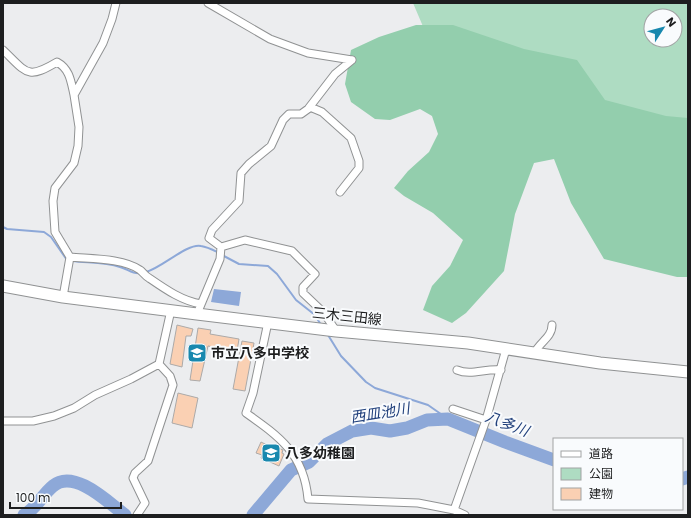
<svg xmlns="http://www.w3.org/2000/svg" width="691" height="518" viewBox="0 0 691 518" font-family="Poppins,'Noto Sans JP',sans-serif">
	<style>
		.green { fill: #aedcc2; fill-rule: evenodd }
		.forest { fill: #93cead }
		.water { fill: #8da8d8 }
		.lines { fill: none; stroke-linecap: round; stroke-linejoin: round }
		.stream { stroke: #8da8d8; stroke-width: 2 }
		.river { stroke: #8da8d8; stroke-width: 13 }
		.building { fill: #fad0b3; stroke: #acaaa9 }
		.minor-casing { stroke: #909293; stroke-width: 9 }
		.primary-casing { stroke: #909293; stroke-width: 13 }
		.minor { stroke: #fff; stroke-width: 7 }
		.primary { stroke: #fff; stroke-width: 11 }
		.labels { text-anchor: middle; stroke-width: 4; stroke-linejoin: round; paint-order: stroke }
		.street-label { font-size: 14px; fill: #1d1e1f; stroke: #f9fbfd }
		.poi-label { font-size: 14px; font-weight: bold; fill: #1d1e1f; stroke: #f9fbfd; text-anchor: start }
		.water-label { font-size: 15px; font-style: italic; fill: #22417c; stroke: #f9fbfd }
	</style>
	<rect width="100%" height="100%" fill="#ecedef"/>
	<path class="green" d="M413,3H688V251L594,161L444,118L436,57ZM651,16H675V40H651Z"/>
	<path class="forest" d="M416,25H453L524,49L577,60L605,100L666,116L688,118V277H677L604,259L571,203L554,159L534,163L515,214L504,271L466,313L452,323L423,310L432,286L450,266L463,240L433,213L404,196L394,188L408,171L429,152L438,134L432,116L420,109L390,120L375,119L351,102L345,84L351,50L379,37Z"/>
	<path class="water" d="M214,289L241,292L239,306L211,302Z"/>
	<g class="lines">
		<path class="stream" d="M3,227L7,229L44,232L51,237L67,260
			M222,255L239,264L268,266L277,274L296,300L315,315L321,325
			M72,261C88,263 104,262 120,267C128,269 133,275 141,273
			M146,272C162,268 187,243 201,246C208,247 213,250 219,253
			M328,335L341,356L366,382L375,388L428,405L448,419"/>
		<path class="river" d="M682,479L688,477
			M24,515C37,508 42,495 53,486C74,468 109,503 125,515
			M253,515L291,470L309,462L327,444L352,431L371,428L390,431L407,428L427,420L448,419L505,442L554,460"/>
	</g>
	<path class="building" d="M177,325L193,329L191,336H186L182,367L170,364Z
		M198,328L211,330L210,334L239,339L237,351L208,346L200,381L190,380Z
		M242,341L254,343L245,391L233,389Z
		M178,393L198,398L192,428L172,423Z
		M261,442L273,448L274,446L283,450L282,453L284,454L279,466L261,458L262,455L256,453Z"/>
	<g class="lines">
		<g class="minor-casing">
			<path id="minor" d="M208,3L270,39L308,53L352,60
				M3,50C27,73 27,80 57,62C70,69 71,82 74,95
				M310,107L322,112L351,138L359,161V168L340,192
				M221,247L245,240L292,251L315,274L303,287V293L324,313L336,331
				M70,257C90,259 123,258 140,270C143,272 145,276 149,278C165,289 182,301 201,304
				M63,297L70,257L55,232L53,201L55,188L74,163L78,146L79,127L74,95L103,43L112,19L116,3
				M197,314L220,259L221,247L209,238L212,230L239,201L241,173L249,164L271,146L283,120L289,114H301L308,109L335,74L352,60
				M268,322L253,393L246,413C280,437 304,454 308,499L418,503L454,510L465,515
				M534,354C539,342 552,338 552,325
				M457,370C471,376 486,368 501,370
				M453,409L486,420
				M3,421H33L54,416L74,408L95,395L131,379L159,364L171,310
				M454,510L486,420L506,349
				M137,515L145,503L133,478L135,473L148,461L173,385L170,376L159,364"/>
		</g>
		<g class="primary-casing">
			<path id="primary" d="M3,286L63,297L197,314L336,331L468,343L600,363L688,372"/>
		</g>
		<use href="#minor" class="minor"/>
		<use href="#primary" class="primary"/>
	</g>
	<defs>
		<g id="school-square" transform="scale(1)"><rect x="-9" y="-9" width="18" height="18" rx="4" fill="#1888ae" stroke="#f9fbfd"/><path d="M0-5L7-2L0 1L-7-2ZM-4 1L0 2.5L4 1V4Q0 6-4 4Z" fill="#fff"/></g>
	</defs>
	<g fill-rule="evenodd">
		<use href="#school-square" x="197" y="353"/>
		<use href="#school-square" x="271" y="453"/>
	</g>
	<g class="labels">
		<g class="street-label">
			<text transform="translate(347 316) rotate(6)" y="5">三木三田線</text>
		</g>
		<g class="poi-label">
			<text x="211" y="358">市立八多中学校</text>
			<text x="285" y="458">八多幼稚園</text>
		</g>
		<g class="water-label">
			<text transform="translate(380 413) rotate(-9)" y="5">西皿池川</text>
			<text transform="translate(507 424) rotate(21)" y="5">八多川</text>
		</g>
	</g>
	<rect width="691" height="518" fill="none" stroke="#1d1e1f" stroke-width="8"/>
	<rect x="553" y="438" width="130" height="72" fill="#f9fbfd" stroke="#a1a3a4"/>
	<rect x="561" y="451" width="20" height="6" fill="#ffffff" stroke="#a1a3a4"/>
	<text x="589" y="458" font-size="12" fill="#1d1e1f">道路</text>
	<rect x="561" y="468" width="20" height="12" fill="#aedcc2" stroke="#a1a3a4"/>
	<text x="589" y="478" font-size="12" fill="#1d1e1f">公園</text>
	<rect x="561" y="488" width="20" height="12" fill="#fad0b3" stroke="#a1a3a4"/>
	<text x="589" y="498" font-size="12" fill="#1d1e1f">建物</text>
	<g transform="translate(663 28) rotate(54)"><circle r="19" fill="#f9fbfd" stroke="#a1a3a4"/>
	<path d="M0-3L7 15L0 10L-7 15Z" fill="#1888ae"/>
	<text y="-6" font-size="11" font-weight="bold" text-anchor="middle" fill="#1d1e1f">N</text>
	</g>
	<path d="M10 502v6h111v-6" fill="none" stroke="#1d1e1f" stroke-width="2"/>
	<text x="16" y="502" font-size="12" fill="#1d1e1f" stroke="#f9fbfd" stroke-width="3" paint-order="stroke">100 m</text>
</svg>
